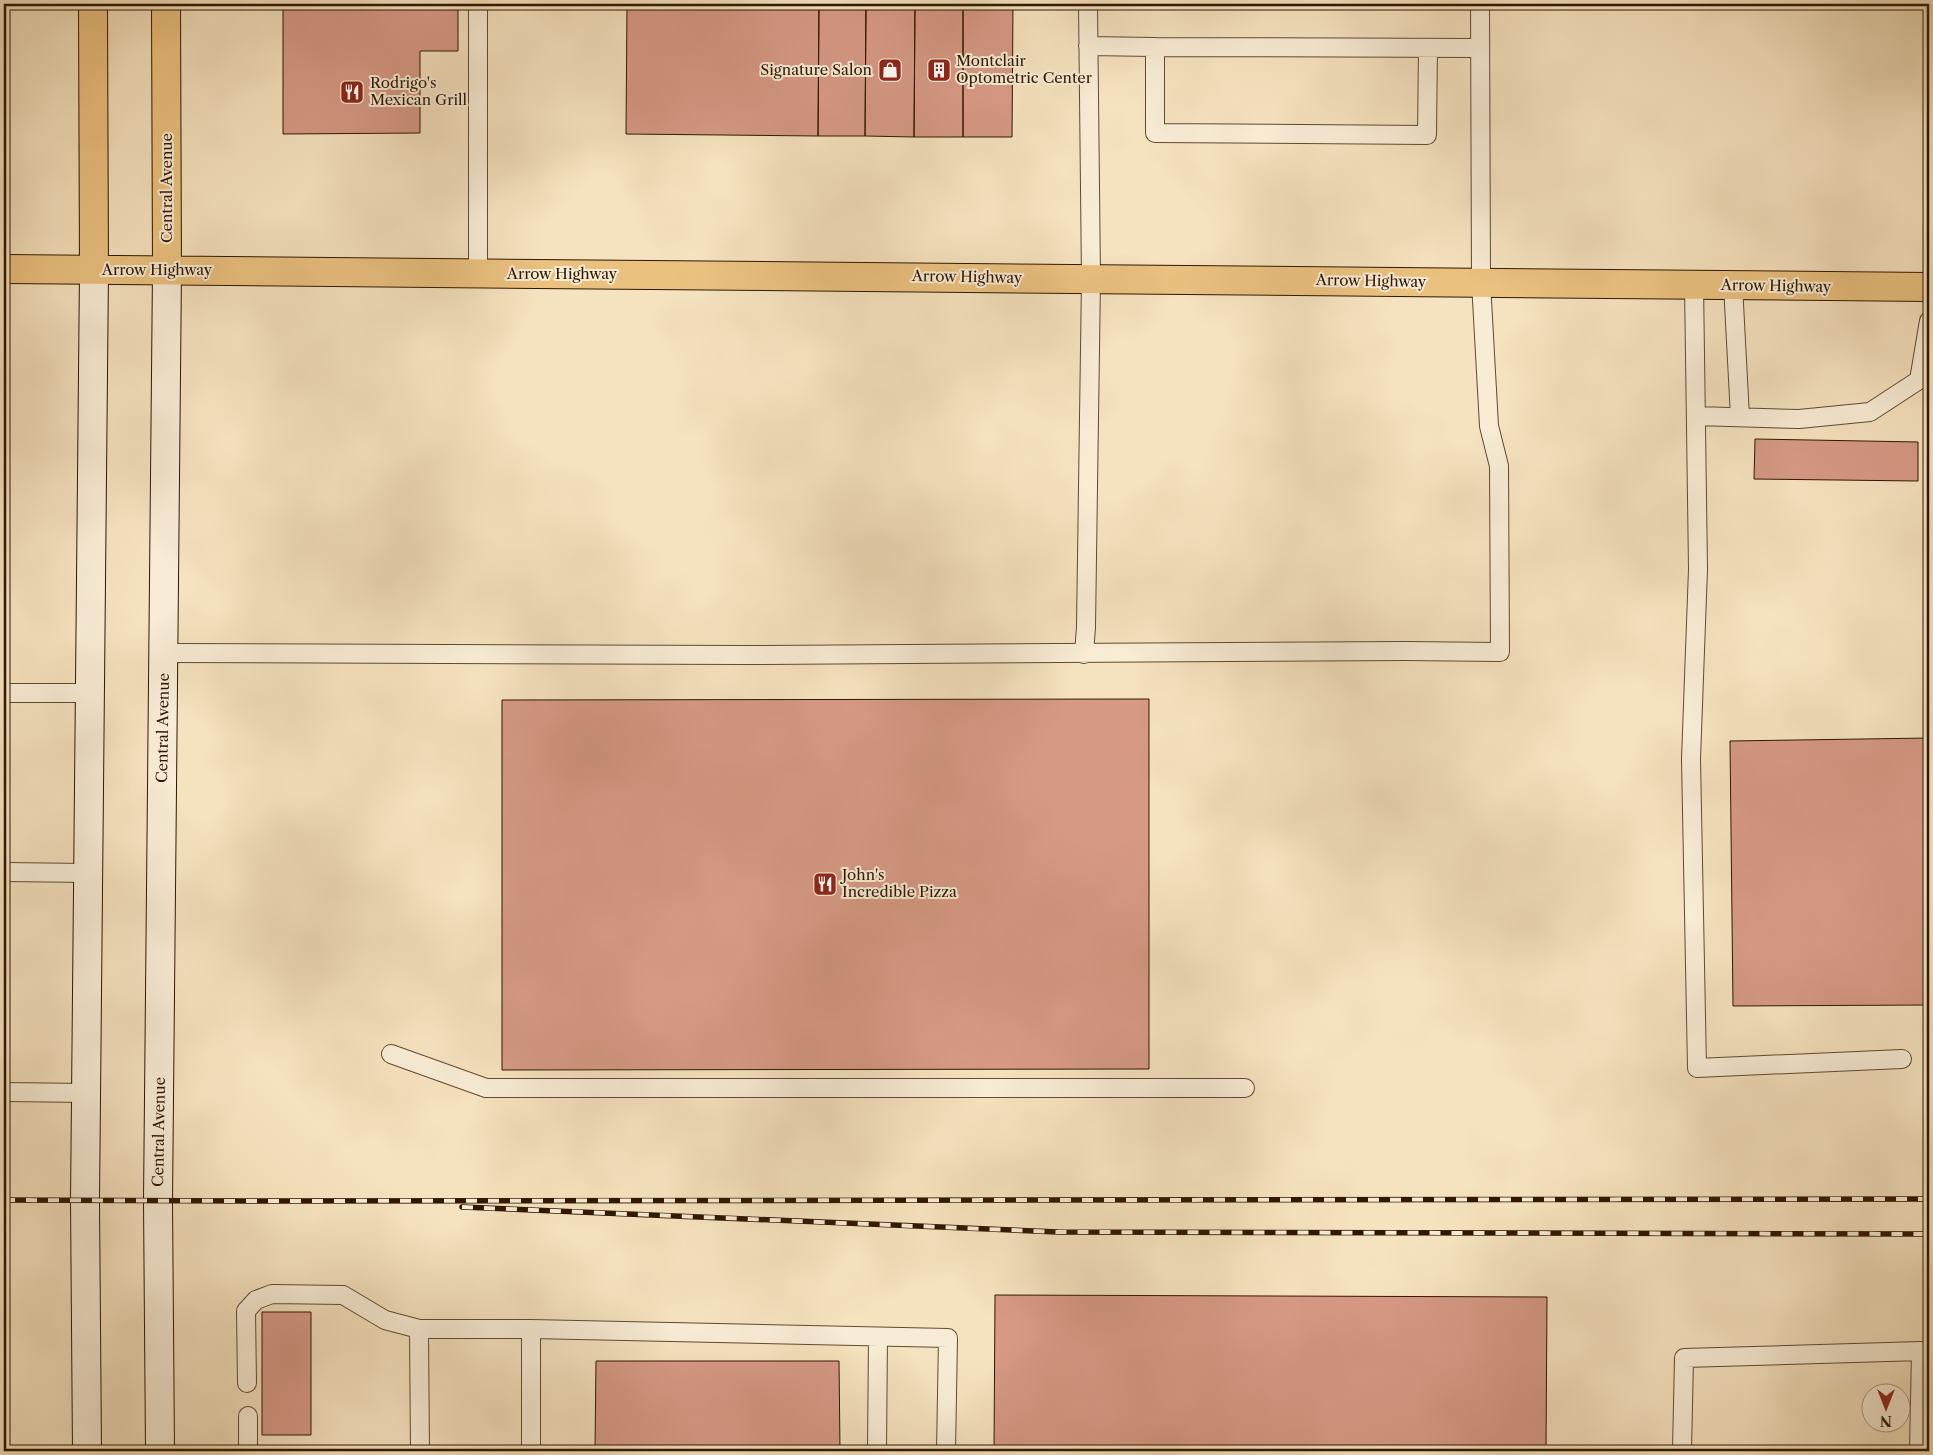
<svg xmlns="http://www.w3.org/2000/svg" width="1933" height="1455" viewBox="0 0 1933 1455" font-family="'Libre Caslon Text',serif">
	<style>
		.building { fill: #d69985; stroke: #2f1700 }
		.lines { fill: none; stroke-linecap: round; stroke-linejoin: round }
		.service-casing { stroke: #604a30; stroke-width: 20 }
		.secondary-casing { stroke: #2f1700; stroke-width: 30 }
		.primary-casing { stroke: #2f1700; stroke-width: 30 }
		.service { stroke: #f8ecd5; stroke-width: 18 }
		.secondary { stroke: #f8ecd5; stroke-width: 28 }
		.primary { stroke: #eac17f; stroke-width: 28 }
		.rail-casing { stroke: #2f1700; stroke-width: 5.5 }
		.rail { stroke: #f8ecd5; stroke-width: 4; stroke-dasharray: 11; stroke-linecap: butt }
		.labels { text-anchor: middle; stroke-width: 4; stroke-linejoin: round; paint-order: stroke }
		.poi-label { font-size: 15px; fill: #2f1700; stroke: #f8ecd5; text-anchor: start }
		.street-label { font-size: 15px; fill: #2f1700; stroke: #f8ecd5 }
	</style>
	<rect width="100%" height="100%" fill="#f5e2be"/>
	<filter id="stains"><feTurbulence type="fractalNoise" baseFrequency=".004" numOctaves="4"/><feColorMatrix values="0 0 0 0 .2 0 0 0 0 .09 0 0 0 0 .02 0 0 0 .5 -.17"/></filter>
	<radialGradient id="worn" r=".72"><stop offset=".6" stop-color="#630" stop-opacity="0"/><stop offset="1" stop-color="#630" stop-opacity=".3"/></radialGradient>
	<path class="building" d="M283,4H458V51H420V133L283,134Z
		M627,4H819L818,136L626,134Z
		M819,4H866L865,136H818Z
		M866,4H915L914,137L865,136Z
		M915,4H963V137H914Z
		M963,4H1013L1012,137H963Z
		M1755,439L1918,442V481L1754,479Z
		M1149,699V1069L502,1070V700Z
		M1929,738V1005L1733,1006L1730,741Z
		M995,1295L1547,1297L1546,1451H994Z
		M262,1312H311V1435H262Z
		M596,1361H839L840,1451H595Z"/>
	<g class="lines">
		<g class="service-casing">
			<path id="service" d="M478,4V273
				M1088,46L1155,47
				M1428,48L1427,135L1155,133V47L1480,48
				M1694,284L1698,569L1691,759L1697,1068L1902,1059
				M1733,285L1740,417
				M1696,416L1799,419L1870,412L1919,380L1929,321
				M164,653L747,655L1405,651L1500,652L1499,466L1489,426L1481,282L1480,4
				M1084,654L1086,627L1091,279L1088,4
				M4,693H90
				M4,872L88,873
				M391,1054L486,1088H1245
				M4,1092L87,1093
				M247,1383L246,1311L256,1300L272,1294L343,1295L385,1320L419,1329
				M248,1416V1451
				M420,1451L419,1329H531L948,1338L946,1451
				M531,1451V1329
				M877,1451L878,1337
				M1682,1451L1684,1358L1921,1351L1919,1451"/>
		</g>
		<g class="secondary-casing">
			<path id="secondary" d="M87,1451L85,1201L94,270
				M160,1451L158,1201L167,270"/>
		</g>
		<g class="primary-casing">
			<path id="primary" d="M93,4L94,270
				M166,4L167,270
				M4,269L1929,287"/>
		</g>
		<use href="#service" class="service"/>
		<use href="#secondary" class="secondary"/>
		<use href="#primary" class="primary"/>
		<g class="rail-casing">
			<path id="rail" d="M4,1200L247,1201L1929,1199
				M462,1207L1058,1232L1929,1234"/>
		</g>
		<use href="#rail" class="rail"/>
	</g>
	<defs>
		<g id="shop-square" transform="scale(1.25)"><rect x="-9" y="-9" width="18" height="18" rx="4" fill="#8f2418" stroke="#f8ecd5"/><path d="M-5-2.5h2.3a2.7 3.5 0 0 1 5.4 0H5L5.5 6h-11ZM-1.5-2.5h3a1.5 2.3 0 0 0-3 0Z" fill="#fff"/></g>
		<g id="building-square" transform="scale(1.25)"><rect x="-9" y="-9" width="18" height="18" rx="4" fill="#8f2418" stroke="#f8ecd5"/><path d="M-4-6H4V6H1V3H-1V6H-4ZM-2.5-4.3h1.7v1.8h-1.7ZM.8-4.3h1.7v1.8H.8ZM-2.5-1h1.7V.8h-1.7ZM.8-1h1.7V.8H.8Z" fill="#fff"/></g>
		<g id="restaurant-square" transform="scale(1.25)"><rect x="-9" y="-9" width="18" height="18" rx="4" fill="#8f2418" stroke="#f8ecd5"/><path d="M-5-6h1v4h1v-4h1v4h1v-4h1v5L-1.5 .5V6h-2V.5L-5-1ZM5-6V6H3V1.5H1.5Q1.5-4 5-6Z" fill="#fff"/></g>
	</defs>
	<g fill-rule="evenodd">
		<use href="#shop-square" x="890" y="70"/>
		<use href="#building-square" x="939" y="70"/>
		<use href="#restaurant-square" x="352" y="92"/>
		<use href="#restaurant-square" x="825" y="884"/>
	</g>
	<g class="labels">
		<g class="poi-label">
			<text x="956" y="66">Montclair<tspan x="956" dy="17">Optometric Center</tspan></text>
			<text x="872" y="75" text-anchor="end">Signature Salon</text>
			<text x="370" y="88">Rodrigo's<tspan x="370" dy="17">Mexican Grill</tspan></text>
			<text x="842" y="880">John's<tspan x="842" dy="17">Incredible Pizza</tspan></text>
		</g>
		<g class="street-label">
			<text transform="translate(167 188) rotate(-90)" y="5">Central Avenue</text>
			<text x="157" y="275">Arrow Highway</text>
			<text x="562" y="279">Arrow Highway</text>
			<text transform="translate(967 277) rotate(1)" y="5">Arrow Highway</text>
			<text transform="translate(1371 281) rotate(1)" y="5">Arrow Highway</text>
			<text transform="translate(1776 286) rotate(1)" y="5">Arrow Highway</text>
			<text transform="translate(163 728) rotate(-89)" y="5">Central Avenue</text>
			<text transform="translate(159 1132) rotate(-89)" y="5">Central Avenue</text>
		</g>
	</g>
	<rect width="1933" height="1455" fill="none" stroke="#f5e2be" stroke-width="20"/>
	<rect x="5" y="5" width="1923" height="1445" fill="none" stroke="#2f1700" stroke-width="2.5"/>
	<rect x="10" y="10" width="1913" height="1435" fill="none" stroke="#2f1700"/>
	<g transform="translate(1886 1408) rotate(180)"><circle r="24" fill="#f8ecd5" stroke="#a89780"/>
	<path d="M0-4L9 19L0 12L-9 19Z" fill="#8f2418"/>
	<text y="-8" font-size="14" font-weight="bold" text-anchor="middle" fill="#2f1700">N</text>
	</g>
	<rect width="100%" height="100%" filter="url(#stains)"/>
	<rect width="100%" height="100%" fill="url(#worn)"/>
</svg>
